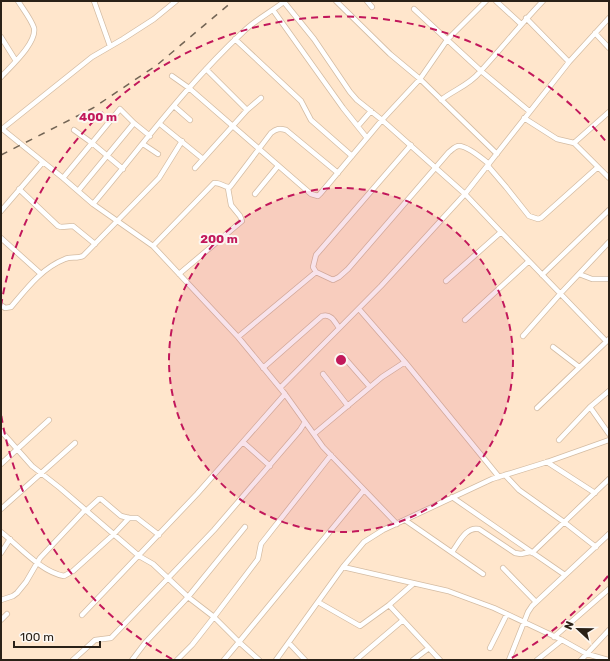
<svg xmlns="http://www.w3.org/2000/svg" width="610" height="661" viewBox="0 0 610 661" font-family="Rubik,sans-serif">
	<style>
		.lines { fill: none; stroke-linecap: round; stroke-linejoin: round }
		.minor-casing { stroke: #d4bca3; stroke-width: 6 }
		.minor { stroke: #fff; stroke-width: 4.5 }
		.rail { stroke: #736555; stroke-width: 1.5; stroke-dasharray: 7 7; stroke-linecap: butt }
		.ring { fill: none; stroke: #c2185b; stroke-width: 2; stroke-dasharray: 7 5 }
		.centre { fill: #c2185b; stroke: #fcf7f2; stroke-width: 2 }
		.ring-label { font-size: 12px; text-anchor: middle; font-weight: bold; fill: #c2185b; stroke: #fcf7f2; stroke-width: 4; stroke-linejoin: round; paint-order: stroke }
	</style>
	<rect width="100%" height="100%" fill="#ffe6cc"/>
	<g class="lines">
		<g class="minor-casing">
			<path id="minor" d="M94,1L110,46
				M336,1L390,54L420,79L497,154
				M367,1L372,7
				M496,1L521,24
				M284,2L314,39L350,92L357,100L382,120L465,194L501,232L606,341
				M414,9L481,71L529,111
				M273,10L343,108L367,138
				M526,18L569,62
				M595,33L609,48
				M1,37L16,61
				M235,39L301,101L311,120L352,156
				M206,69L247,110
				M172,76L189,88L311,194L318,196L320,194L382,120L420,79L447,40L486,1
				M1,77C10,67 37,43 34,28C31,19 23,9 18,1
				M441,100C454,90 469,85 479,73C501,49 521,24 543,1
				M174,106L190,120
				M609,112L574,143L609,178
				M524,118L557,139L574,143
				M160,124L203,159
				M358,126L371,111
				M1,128L63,178L93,204L153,246L238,337L285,394L323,447L397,524
				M2,129L92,57L123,39L154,19L176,1
				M74,130L92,143L123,169
				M143,144L158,154
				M488,166L506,187L529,216L538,219L541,218L598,167
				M195,168L247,110L261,98
				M63,178L120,109L134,123L150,136
				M19,189L58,226L61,227L73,226L95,244
				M78,191L134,123
				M255,194L278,166
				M93,204C142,146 187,84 243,32C255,20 271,12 285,1
				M1,211L43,162
				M1,238L41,274
				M153,246L214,183C221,182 224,188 230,187L271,133C276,129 279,128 286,130L338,173
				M316,272L313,267L316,255L411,145
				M179,274L242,221L240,216L231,205L228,188
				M579,274L592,279H609
				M542,275L609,210
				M446,281L501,232
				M1,305L5,308L11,307C27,288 42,268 65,259C71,256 77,259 83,256L159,178L182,141
				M359,309L405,362L499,477
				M465,320L529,261
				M523,336L560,294L609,242
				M238,337L316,272L333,280L339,277L348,269L449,152C452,150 455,146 459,146C467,146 483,159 489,164
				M553,347L579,367
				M342,355L370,387
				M263,368L322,316C331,313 335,322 339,328
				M323,374L348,406
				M280,388L381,286L465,194L569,62L609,18
				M590,407L609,434
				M537,408L609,339
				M1,431L32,466L60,488L139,556L153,564L188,597L214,617L239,642L224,660
				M314,434L382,377L405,362
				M559,440L590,407L609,391
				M243,442L270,466
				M547,462L595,493
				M1,464L49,420
				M505,475L519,490L564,522L596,547
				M452,497L565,575
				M1,509L75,443
				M86,511L99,499H101L121,516L129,518H137L159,535
				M405,520L483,574
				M1,532C19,546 41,572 64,576L73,571L113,535L129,518
				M452,552C459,543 466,526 479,529L515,553L521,554L530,552
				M1,553L10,539
				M532,553L609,479
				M343,567L364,542L383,530L492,479L547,462L609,440
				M503,568L536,602
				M413,584L389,605L440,660
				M1,600L13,596L17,593L26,582L40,558L85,510
				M318,602L360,626L389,605
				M82,615L197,494L285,394
				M1,620L7,614
				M554,637L609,589
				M289,643L305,660
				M490,648L507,614
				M73,660L95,640L111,638L214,530L300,430L305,422
				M132,660L145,643L188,597L245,527
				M177,660L192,645L214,617L258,559L261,544L331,455
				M259,660L239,642L364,490
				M276,660L343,567L448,591L494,608L562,640L587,654L608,660
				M356,660L403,620
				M413,660L429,648
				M509,660L528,612L532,606L609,534
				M537,660L562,640
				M581,660L609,630"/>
		</g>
		<use href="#minor" class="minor"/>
		<path class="rail" d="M1,155L93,108L157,65L233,1"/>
	</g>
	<circle cx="341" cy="360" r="172" fill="#c2185b" fill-opacity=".12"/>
	<g class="ring">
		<circle cx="341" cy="360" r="172"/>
		<path d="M608 576A344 344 0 0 1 510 659M172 659A344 344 0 0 1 1 414M1 306A344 344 0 0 1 608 144"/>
	</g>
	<circle cx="341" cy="360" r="6" class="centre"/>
	<g class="ring-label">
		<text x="98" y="121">400 m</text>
		<text x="219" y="243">200 m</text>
	</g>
	<rect width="610" height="661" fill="none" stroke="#2a2117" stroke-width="4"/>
	<g transform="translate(578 629) rotate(292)" stroke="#fcf7f2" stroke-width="3" paint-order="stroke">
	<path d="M0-3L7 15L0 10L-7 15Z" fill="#2a2117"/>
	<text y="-6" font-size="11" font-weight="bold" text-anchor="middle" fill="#2a2117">N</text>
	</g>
	<path d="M14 641v6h86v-6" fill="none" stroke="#2a2117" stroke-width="2"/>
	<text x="20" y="641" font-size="12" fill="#2a2117" stroke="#fcf7f2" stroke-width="3" paint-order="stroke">100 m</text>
</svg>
